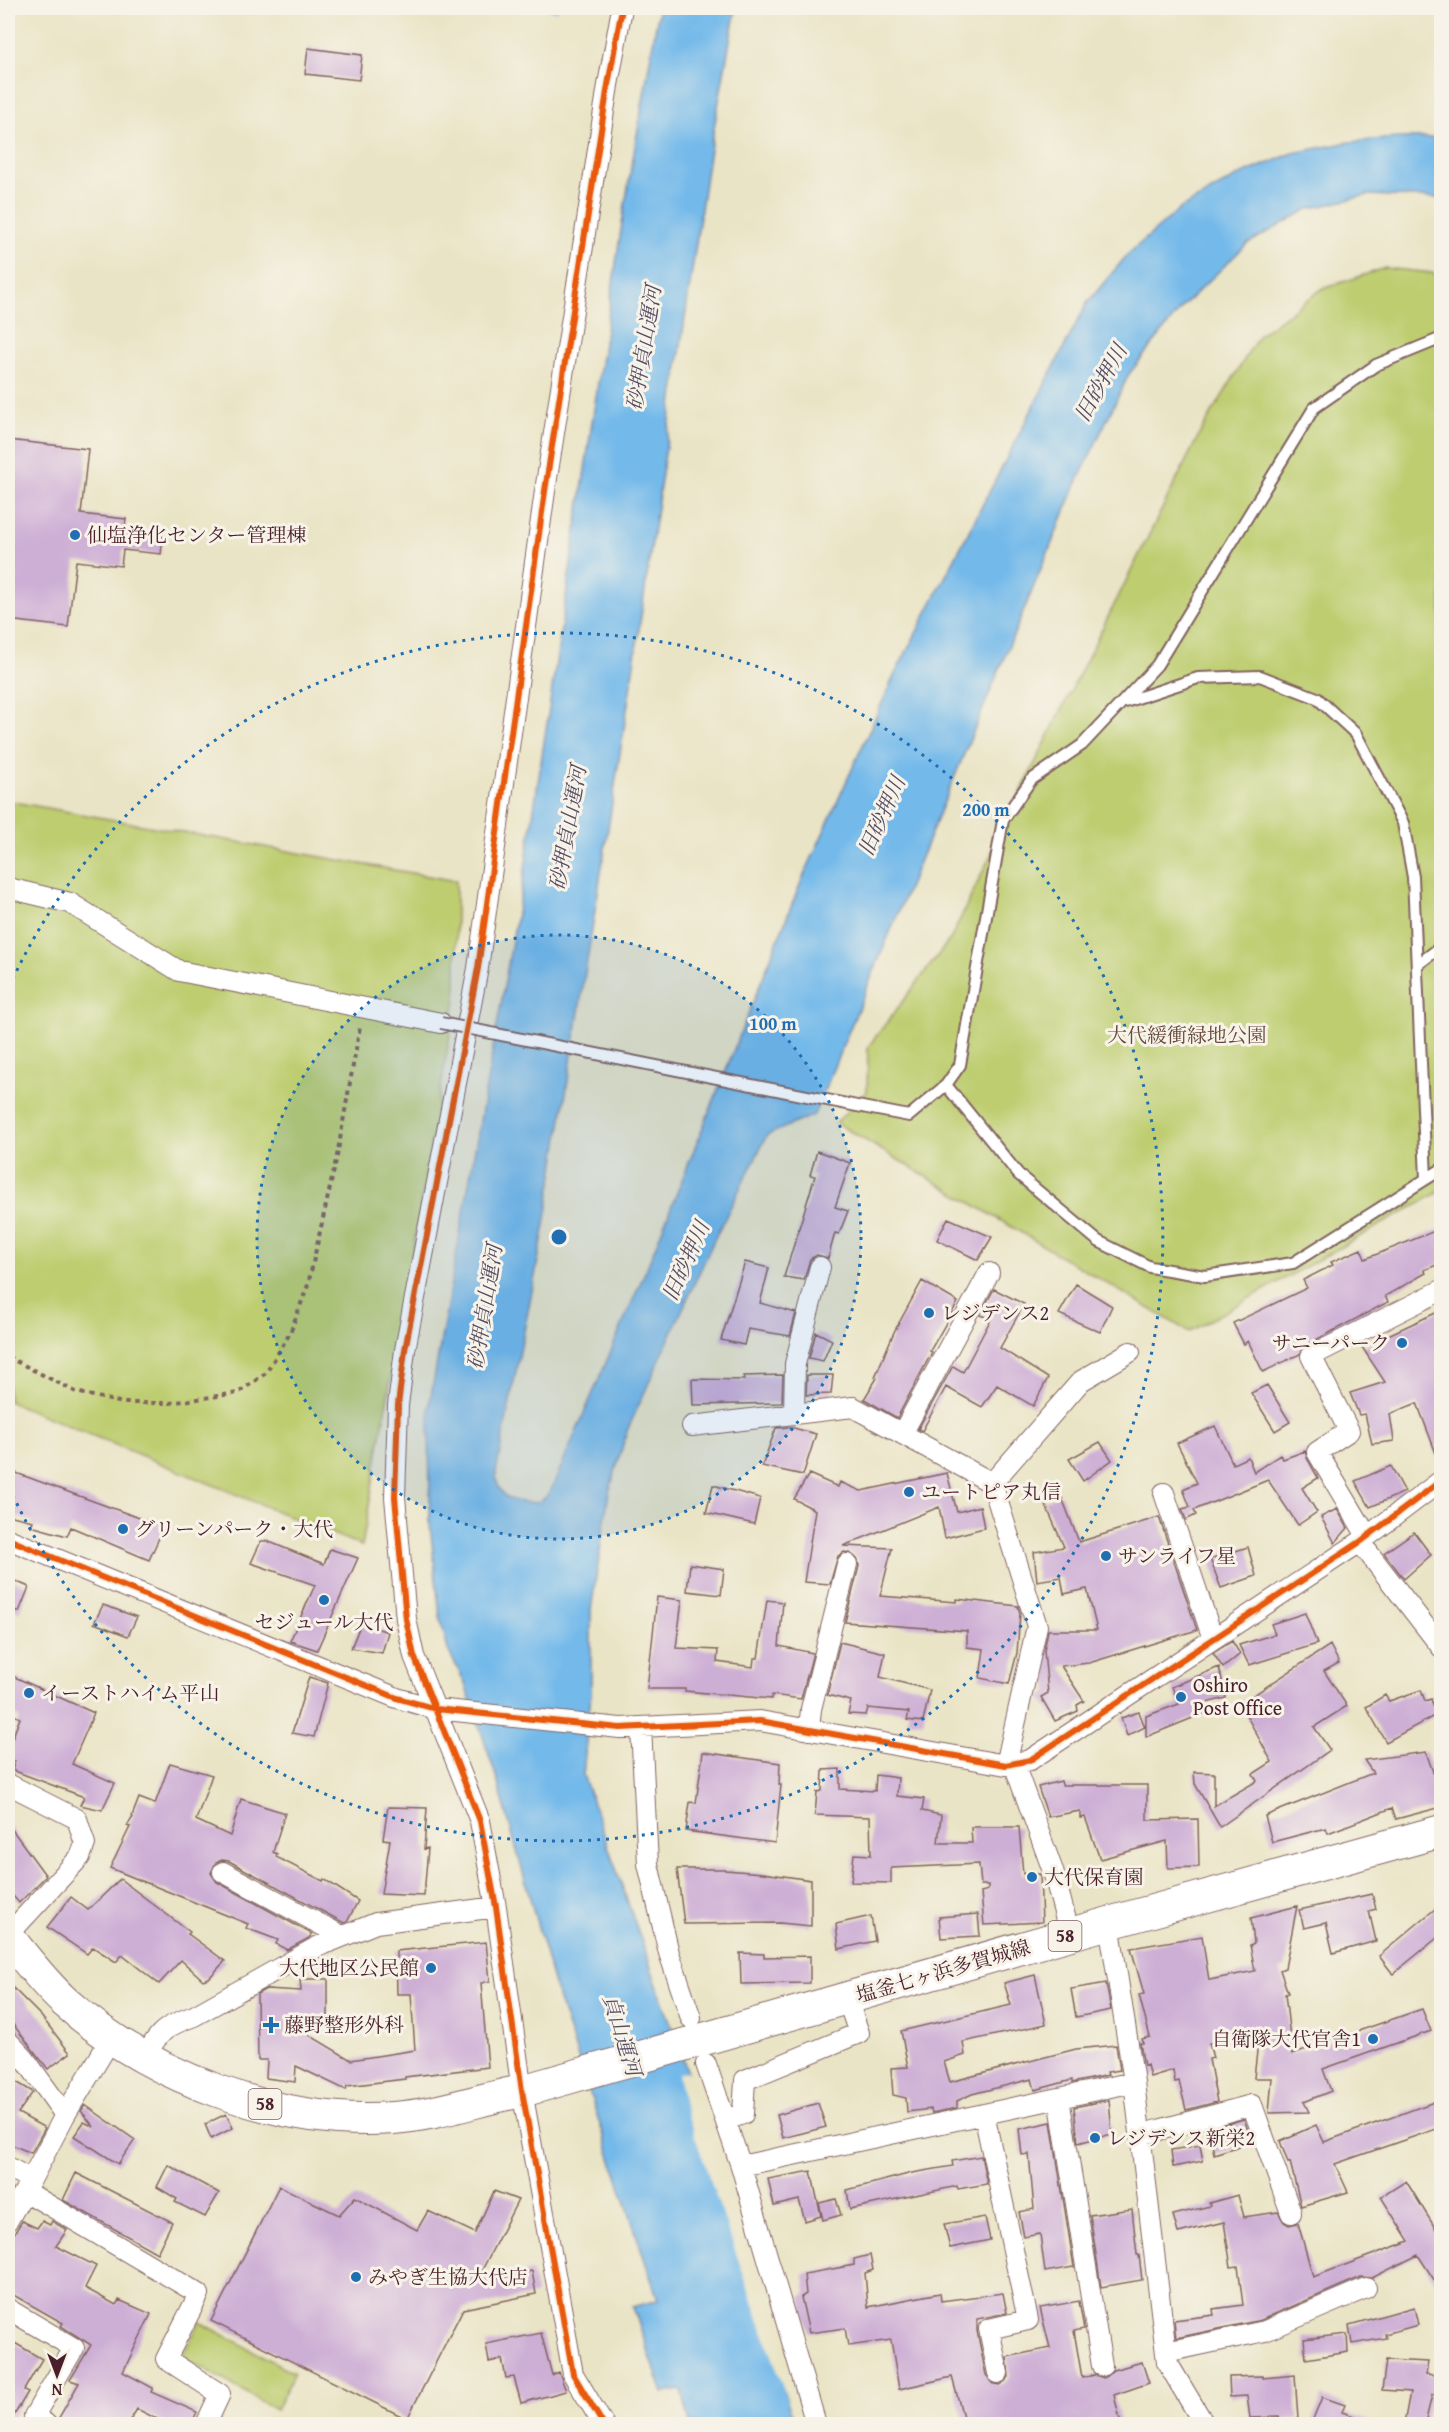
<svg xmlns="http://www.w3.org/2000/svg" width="1449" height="2432" viewBox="0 0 1449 2432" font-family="'Gentium Book Plus','Noto Serif JP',serif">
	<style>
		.green { fill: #bdcd70; stroke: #84764e; stroke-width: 1.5 }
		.water { fill: #73b9ea; stroke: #5e6c8a; stroke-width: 1.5 }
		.pier { fill: #eae4c6 }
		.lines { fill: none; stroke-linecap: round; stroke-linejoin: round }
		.stream { stroke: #73b9ea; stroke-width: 6 }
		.building { fill: #cdaed5 }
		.service-casing { stroke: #826461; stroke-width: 14 }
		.minor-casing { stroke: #826461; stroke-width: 22 }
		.primary-casing { stroke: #826461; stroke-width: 34 }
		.path { stroke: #826461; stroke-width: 4; stroke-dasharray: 4.5 4.5; stroke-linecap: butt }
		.service { stroke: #fff; stroke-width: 10 }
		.minor { stroke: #fff; stroke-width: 20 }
		.primary { stroke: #fff; stroke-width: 32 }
		.service-bridge-casing { stroke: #826461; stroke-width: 14; stroke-linecap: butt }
		.service-bridge { stroke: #fff; stroke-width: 10 }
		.cycleway-casing { stroke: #f7f3e8; stroke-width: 10 }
		.cycleway { stroke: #e8590c; stroke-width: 6 }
		.ring { fill: none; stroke: #1f6fb2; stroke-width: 3; stroke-dasharray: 3 6 }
		.poi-dot { fill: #1f6fb2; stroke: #f7f3e8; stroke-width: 2 }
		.labels { text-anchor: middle; stroke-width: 6; stroke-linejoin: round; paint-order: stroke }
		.shield { fill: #f7f3e8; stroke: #7e5f64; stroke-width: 1.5 }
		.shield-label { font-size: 18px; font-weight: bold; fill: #4a1f2b }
		.poi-label { font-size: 20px; fill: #4a1f2b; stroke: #f7f3e8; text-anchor: start }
		.park-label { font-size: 20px; fill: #674a3c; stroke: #f7f3e8 }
		.street-label { font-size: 20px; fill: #4a1f2b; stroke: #f7f3e8 }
		.water-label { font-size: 21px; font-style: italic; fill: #564d64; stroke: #f7f3e8 }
		.centre { fill: #1f6fb2; stroke: #f7f3e8; stroke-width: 3 }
		.ring-label { font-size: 18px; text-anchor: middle; font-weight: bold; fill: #1f6fb2; stroke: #f7f3e8; stroke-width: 6; stroke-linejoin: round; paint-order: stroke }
	</style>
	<rect width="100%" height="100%" fill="#f7f3e8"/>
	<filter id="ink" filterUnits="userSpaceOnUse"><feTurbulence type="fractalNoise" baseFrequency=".0167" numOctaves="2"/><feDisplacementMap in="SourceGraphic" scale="12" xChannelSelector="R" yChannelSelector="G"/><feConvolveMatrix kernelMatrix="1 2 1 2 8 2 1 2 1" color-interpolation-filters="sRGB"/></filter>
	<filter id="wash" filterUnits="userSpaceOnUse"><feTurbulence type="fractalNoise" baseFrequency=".008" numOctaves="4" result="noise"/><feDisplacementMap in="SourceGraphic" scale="24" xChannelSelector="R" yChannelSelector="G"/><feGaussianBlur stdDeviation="1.35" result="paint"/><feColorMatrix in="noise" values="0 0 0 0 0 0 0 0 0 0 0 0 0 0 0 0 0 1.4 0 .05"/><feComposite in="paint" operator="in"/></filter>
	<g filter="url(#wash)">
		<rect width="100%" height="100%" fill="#eae4c6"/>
		<path class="green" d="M1385,268L1441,274V1191L1189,1332L836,1123L867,1091L868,1047L951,938L1033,767L1200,433L1259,335L1322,289Z
			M8,801L456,881V999L362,1546L8,1401Z
			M200,2322L294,2373L276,2410L182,2356Z"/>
		<path class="water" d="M659,8H736L709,155L631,684L545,1225L496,1472C496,1491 505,1501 524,1502C531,1503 538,1503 543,1499C547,1497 550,1491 552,1488L648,1265L801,882L895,674L1087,303L1128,254L1181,208L1240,175L1293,153L1350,142L1399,138H1441V198L1368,195L1308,209L1247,244L1183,306L1129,374L1078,480L814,1115L767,1135L715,1238L627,1431L609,1492L591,1610V1693L583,1775L695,2093L795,2424H690L682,2390L663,2393L633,2307L658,2300L555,1988L497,1779L464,1681L448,1650L440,1617L430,1524L429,1407L525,869L624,210Z"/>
		<path class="pier" d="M691,2072L698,2092L798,2424H796L684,2105L678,2073Z"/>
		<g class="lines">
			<path class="stream" d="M552,8H556"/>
		</g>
		<g id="blocks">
			<path class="building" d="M308,48L362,55L359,80L305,74Z
				M8,440L88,449L81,514L126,519L124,533L163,537L161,554L123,550L121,566L76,561L68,627L8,620Z
				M817,1151L850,1163L835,1207L848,1211L839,1234L835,1233L828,1258L817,1255L810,1259L804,1280L784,1277L815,1176L810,1175Z
				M948,1218L992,1237L978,1260L937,1240Z
				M1442,1228V1263L1424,1270L1426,1273L1385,1296L1388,1302L1306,1345L1300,1354L1263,1372L1248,1341L1244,1344L1233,1323L1307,1288L1303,1280L1333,1265L1331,1262L1361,1249L1365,1259Z
				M745,1262L769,1268L760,1303L796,1313L790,1336L748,1329L744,1345L721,1340Z
				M922,1281L958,1302L930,1351L932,1352L897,1418L864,1399L877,1378L875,1377L894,1332Z
				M1076,1284L1112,1306L1100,1332L1059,1314Z
				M994,1289L1024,1304L1000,1348L1048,1378L1033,1406L997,1385L982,1407L946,1387L922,1431L918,1429L953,1366L963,1372L991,1319L980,1315Z
				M1442,1310V1464H1440L1417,1403L1390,1414L1394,1441L1372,1444L1365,1414L1359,1415L1350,1393L1385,1382L1362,1347Z
				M816,1332L832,1340L823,1361L809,1358Z
				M783,1375L782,1403L693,1405L692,1379L745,1380L744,1376Z
				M807,1375H833L831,1394L806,1395Z
				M1267,1385L1290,1422L1275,1431L1251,1393Z
				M1215,1426L1233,1464L1248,1457L1254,1472L1280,1455L1283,1459L1305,1451L1307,1458L1318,1478L1302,1488L1317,1512L1298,1525L1268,1480L1194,1510L1196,1515L1186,1520L1182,1509L1190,1507L1183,1489L1197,1483L1177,1443Z
				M790,1427L816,1434L803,1475L762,1466L776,1428Z
				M1100,1442L1112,1460L1083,1481L1069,1459Z
				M1391,1466L1405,1492L1370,1507L1355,1481Z
				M8,1470L164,1527L149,1560L71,1527L67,1536L31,1526L33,1521L8,1515Z
				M947,1473L957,1512L980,1506L984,1528L945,1538L939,1507L843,1546L892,1548L880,1596L957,1602V1599L1018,1606L1020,1613L1017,1653L1009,1684L980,1678L984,1649L967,1647V1631L845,1622L859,1566L858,1560L850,1553L844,1552L838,1556L830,1584L804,1582L815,1510L794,1499L809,1474L838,1487L840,1482L861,1491Z
				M713,1485L760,1498L754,1524L706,1513Z
				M1061,1495L1079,1542L1159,1517L1197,1630L1089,1663L1061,1666L1084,1701L1077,1705L1078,1711L1055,1721L1041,1697L1048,1693L1044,1651L1048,1630H1097L1087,1589L1064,1594L1061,1577L1037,1581L1034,1552L1064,1547L1044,1501Z
				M1337,1509L1348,1528L1335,1543L1321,1517Z
				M1414,1532L1431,1555L1404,1579L1384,1553Z
				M261,1541H267L324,1564L330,1549L358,1558L317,1650L290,1641L315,1585L251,1563Z
				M1248,1547L1256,1576L1221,1588L1210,1559Z
				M690,1564L724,1569L721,1595L687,1591Z
				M8,1578L29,1587L19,1612L8,1607Z
				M657,1597L682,1600L676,1648L718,1650L717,1662L753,1667L754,1658H758L767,1600L783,1602L779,1646L813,1653L801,1699L772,1695L771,1699L685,1691V1689H647Z
				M103,1605L137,1617L128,1636L94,1623Z
				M1305,1613L1317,1644L1249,1665L1239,1645L1275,1634L1271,1624Z
				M361,1623L388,1632L382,1653L351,1648Z
				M1232,1641L1240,1654L1223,1668L1213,1653Z
				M840,1642L885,1653L880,1677L930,1690L923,1722L907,1720L909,1712L868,1708L866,1715L848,1714L851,1701L827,1695Z
				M1330,1645L1339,1663L1324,1671L1347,1706L1314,1727L1330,1750L1220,1827L1195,1784L1194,1772L1214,1773V1806L1257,1781L1253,1774L1272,1762L1240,1704Z
				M1219,1667L1226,1698L1202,1704L1205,1713L1146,1737V1716L1179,1704L1172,1687Z
				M8,1674L94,1713L72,1764L115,1783L102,1810L80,1805L84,1797L12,1770L15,1761L8,1756V1749L20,1718L8,1712Z
				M309,1677L328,1683L314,1737L292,1733Z
				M1421,1690L1425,1701L1431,1699L1436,1715L1386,1742L1366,1707L1385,1695L1389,1701Z
				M1139,1712L1145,1727L1127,1736L1121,1718Z
				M703,1752L780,1763L779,1785H781L775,1843L686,1831L690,1802L696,1803Z
				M1426,1752L1442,1798V1807L1396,1819L1392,1808L1328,1833L1326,1828L1272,1842L1265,1816L1373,1773L1364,1760Z
				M170,1763L212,1775L196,1820L230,1836L241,1799L285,1813L273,1852L277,1854L276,1857L323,1881L324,1879L358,1901L347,1922L344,1923L229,1861L222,1860L216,1862L211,1873L217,1882L312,1934L309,1938L287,1950L276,1944L278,1940L246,1928L248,1924L110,1868L130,1827L127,1826L133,1817L132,1816L139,1798L155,1804Z
				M840,1769V1789L875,1791L876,1775L898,1778L897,1796L924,1799L922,1811L941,1815L938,1843H972L971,1827H1019L1023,1874H1040L1042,1922L984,1925L981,1892L988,1890V1885H981L979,1864L891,1868V1883L851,1882L854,1854L871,1855L870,1817L815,1815L817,1792L822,1791L823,1770Z
				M1061,1781L1062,1785H1147V1820L1198,1819L1199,1867L1168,1868L1167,1841L1100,1859L1085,1817L1080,1818V1811L1048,1817L1038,1787Z
				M388,1807L427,1808L424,1849L428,1848L424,1896L381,1894L390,1840L383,1839Z
				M8,1824L46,1876L19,1903L8,1890Z
				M677,1869H725V1870L763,1873L811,1880V1926L780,1923L684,1924Z
				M120,1879L190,1932L188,1934L225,1961L209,1978L203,1980L181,1960L159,1984L122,1955L116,1962L93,1947L87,1954L47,1927L71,1897L88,1910Z
				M1372,1894L1376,1909L1369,1911L1376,1941L1333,1953L1326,1923L1304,1928L1299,1910Z
				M1442,1903V1934L1393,1974L1379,1956Z
				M1297,1906L1285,1968L1280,1970L1288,1993L1285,1994L1292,2054L1422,2009L1431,2031L1323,2069L1331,2091L1304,2102L1309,2112L1269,2113L1272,2078H1254L1259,2034L1209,2043L1213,2058L1209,2059L1217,2102L1186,2110L1179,2081L1175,2082L1173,2070L1150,2077L1147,2065L1144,2066L1140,2043H1143L1142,2039L1150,2037L1139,1995L1144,1994L1131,1948L1202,1936L1209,1980L1255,1971L1250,1945L1254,1943L1251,1918Z
				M978,1914L980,1936L941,1938L939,1917Z
				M871,1916L875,1941L839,1949L836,1924Z
				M486,1942L490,1981L481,1983L488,2067L405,2077V2079L347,2086L346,2090L296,2066L295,2082L266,2078L267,2060H258L257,1994L266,1989L301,1991L300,1979H328V2018L284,2020L351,2060L415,2050L411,1994H397L396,1951Z
				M740,1953L764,1954V1957L810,1956V1983L741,1984Z
				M1035,1975L1046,2024L963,2042L965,2055L944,2062L950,2082L1076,2049L1116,2045L1120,2070L1107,2072L1108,2075L1072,2083V2080L1035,2090L1032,2079L972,2094L957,2101V2108L932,2113L931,2109L907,2112L906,2098L893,2095L891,2068L908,2067L901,2031L1011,2005L1004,1983Z
				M8,1983L41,2016L70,2053L48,2069L8,2018Z
				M1106,1983L1111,2010L1076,2017L1071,1989Z
				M8,2077L33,2092L18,2113L45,2128L31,2153L8,2143Z
				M1442,2099V2127L1335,2164L1348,2192L1301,2206L1290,2162L1288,2163L1280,2141L1316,2125L1324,2142Z
				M1109,2100L1112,2134L1078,2143L1074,2107Z
				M818,2103L826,2127L783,2138L777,2115Z
				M85,2105L135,2140L118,2164L74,2136L84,2122L94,2127L81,2111Z
				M226,2114L233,2128L211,2139L205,2124Z
				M1244,2119L1252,2142L1214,2154L1209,2129Z
				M1051,2122L1074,2267L1045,2272L1040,2234L1024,2237L1019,2212L1034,2209L1029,2154L1022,2155L1019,2129Z
				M1200,2145L1203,2161L1173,2167L1171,2150Z
				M981,2156L987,2184L958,2189L957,2186L850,2209L847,2190L912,2173L953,2166L952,2161Z
				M168,2165L219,2193L205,2217L175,2202L177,2199L157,2187Z
				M811,2171L821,2216L805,2221L799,2200L774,2206L768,2179Z
				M76,2173L172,2222L157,2253L63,2200Z
				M1406,2181L1437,2231L1442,2229V2292L1418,2255L1372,2278L1361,2277L1261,2320L1176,2338L1174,2320L1214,2315L1213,2309L1243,2305L1238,2266L1231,2267L1224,2222L1178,2233L1173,2215L1210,2206L1209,2203L1238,2195L1244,2217L1278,2212L1284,2222L1289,2225L1298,2223L1313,2277L1409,2241L1381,2197Z
				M279,2186L339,2215L355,2197L417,2230L428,2211L475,2233L494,2191L518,2200L476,2282L532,2271L536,2294L463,2309L407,2419L211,2321Z
				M836,2199L841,2215L823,2220L819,2203Z
				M1132,2209L1137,2255H1139L1142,2280L1101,2287L1090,2215Z
				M985,2217L990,2240L950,2248L944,2224Z
				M22,2221L37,2228L42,2221L50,2225L52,2221L67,2230L56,2246L96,2266L85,2288L116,2305L119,2300L151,2314L123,2372L153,2388L151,2392L197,2412L191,2424H167L137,2409L128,2424H58L57,2421L79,2383L70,2380L91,2345L61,2326L63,2323L8,2292V2243Z
				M870,2255L873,2270L865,2273L868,2307L940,2293L941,2301L1003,2293L1007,2313L977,2319V2331L986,2375L994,2384L1001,2385L1009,2377L1007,2357L1050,2348L1040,2308L1079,2301L1084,2329L1074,2331L1082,2378L1094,2375L1104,2378L1113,2370L1142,2362L1149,2383L1114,2395L1121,2424H965L952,2377L899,2389L891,2340L848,2346L845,2328L809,2333L801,2297L806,2294L804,2274L854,2265V2259Z
				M1414,2307L1418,2325L1385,2334L1386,2338L1352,2344L1349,2325Z
				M541,2333L552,2375L559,2372L566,2391L521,2403L514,2377L506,2378L502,2359L489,2362L486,2344Z
				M1347,2334L1348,2352L1306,2359L1304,2339Z
				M8,2339L42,2359L24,2390L28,2392L9,2424H8Z
				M1386,2360L1428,2362L1426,2374L1442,2376V2395H1432L1425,2424H1404L1410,2392L1382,2390Z
				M1295,2375L1298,2419L1280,2420L1279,2417L1250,2418L1247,2396L1230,2397L1229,2377L1263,2376V2378Z
				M1322,2397L1345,2405L1342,2412L1369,2421V2424H1311Z"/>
		</g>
	</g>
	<g filter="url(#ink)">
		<use href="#blocks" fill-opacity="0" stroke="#826461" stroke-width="1.5"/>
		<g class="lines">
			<g class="service-casing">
				<path id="service" d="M1125,702L1198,678L1260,676L1317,698L1356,734L1403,823L1413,877L1426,1179
					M1417,965L1442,946
					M946,1085L1019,1175L1098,1241L1150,1267L1205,1276L1293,1263L1442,1169
					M857,1106L909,1116L946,1085L960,1065L1003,820L1031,780L1082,745L1157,665L1314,408L1376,365L1442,338"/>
			</g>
			<g class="minor-casing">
				<path id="minor" d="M8,888L70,903L179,971L441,1023
					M794,1414L795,1364L820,1267
					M692,1426L853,1407L992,1483L1037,1626L1006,1765
					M902,1434L989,1273
					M992,1483L1081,1381L1130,1352
					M1164,1493L1213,1639
					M1367,1536L1317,1452L1349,1431L1311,1356L1442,1290
					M8,1539L397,1698L436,1709L620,1728L760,1721L1006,1765L1030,1760L1360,1542L1442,1480
					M1360,1542L1442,1648
					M641,1727L648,1864L669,1953L691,2018
					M809,1730L811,1709L847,1564
					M1014,1764L1053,1871L1070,1935
					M8,1784L77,1819L85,1844L80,1857L8,1935
					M223,1872L342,1936
					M1109,1923L1134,2082L1167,2362L1204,2424
					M8,2041L24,2058L65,2115
					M145,2057C159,2031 166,2026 194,2016L317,1947L376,1923L496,1907
					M706,2064L741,2166L816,2424
					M1059,2098L1102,2366
					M984,2114L1028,2320L989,2329L998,2373
					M726,2120L743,2114L745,2080L859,2033L847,1999
					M1140,2135L1252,2105L1291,2213
					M741,2166L1134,2082
					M8,2167L31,2180L65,2115L112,2037
					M25,2191L199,2294L166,2359L220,2394L206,2424
					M8,2220L31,2180
					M8,2309L74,2348L34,2416L46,2424
					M1166,2352L1265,2331L1366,2288
					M603,2424L573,2374L522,2091L496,1907L480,1821L414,1656L406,1619L395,1497L398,1405L405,1350L478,968L545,491L608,85L622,8"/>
			</g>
			<g class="primary-casing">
				<path id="primary" d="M8,1937C26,1959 44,1983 65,2002C149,2076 281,2127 393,2118C437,2115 479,2099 522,2091L1109,1923L1442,1831"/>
			</g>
			<path class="path" d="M8,1357L76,1392L123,1403H170L238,1393L266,1373L290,1333L308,1285L337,1156L360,1026"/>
			<use href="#service" class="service"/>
			<use href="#minor" class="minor"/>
			<use href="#primary" class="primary"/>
			<g class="service-bridge-casing">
				<path id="service-bridge" d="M441,1023L857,1106"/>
			</g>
			<use href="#service-bridge" class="service-bridge"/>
			<g class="cycleway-casing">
				<path id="cycleway" d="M8,1539L397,1698L436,1709L620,1728L760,1721L1006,1765L1030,1760L1360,1542L1442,1480
					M603,2424L573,2374L522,2091L496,1907L480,1821L414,1656L406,1619L395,1497L398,1405L405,1350L478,968L545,491L608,85L622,8"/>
			</g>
			<use href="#cycleway" class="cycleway"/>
		</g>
	</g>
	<circle cx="559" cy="1237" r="302" fill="#1f6fb2" fill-opacity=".12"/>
	<g class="ring">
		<circle cx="559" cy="1237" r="302"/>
		<path d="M9 987A604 604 0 1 1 9 1487"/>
	</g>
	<g class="poi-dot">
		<circle cx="75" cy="535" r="6"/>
		<circle cx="929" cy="1313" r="6"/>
		<circle cx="1402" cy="1343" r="6"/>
		<circle cx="909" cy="1492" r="6"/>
		<circle cx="123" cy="1529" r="6"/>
		<circle cx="1106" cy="1556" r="6"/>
		<circle cx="324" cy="1600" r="6"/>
		<circle cx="29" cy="1693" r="6"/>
		<circle cx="1181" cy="1697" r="6"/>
		<circle cx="1032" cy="1877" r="6"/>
		<circle cx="431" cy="1968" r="6"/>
		<path d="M268 2016h6v6h6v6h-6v6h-6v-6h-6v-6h6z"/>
		<circle cx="1373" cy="2039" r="6"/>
		<circle cx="1095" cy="2138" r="6"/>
		<circle cx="356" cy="2277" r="6"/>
	</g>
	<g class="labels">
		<g class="shield">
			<rect x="1048.5" y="1921" width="33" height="30" rx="4.5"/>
			<rect x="248.5" y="2089" width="33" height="30" rx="4.5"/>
		</g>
		<g class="shield-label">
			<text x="1065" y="1942">58</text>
			<text x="265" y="2110">58</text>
		</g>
		<g class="poi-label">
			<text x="87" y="542">仙塩浄化センター管理棟</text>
			<text x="941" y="1320">レジデンス2</text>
			<text x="1390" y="1350" text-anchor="end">サニーパーク</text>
			<text x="921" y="1499">ユートピア丸信</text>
			<text x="135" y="1536">グリーンパーク・大代</text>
			<text x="1118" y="1563">サンライフ星</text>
			<text x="324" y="1629" text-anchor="middle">セジュール大代</text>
			<text x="1193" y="1692">Oshiro<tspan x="1193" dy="23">Post Office</tspan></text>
			<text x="41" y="1700">イーストハイム平山</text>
			<text x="1044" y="1884">大代保育園</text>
			<text x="419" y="1975" text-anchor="end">大代地区公民館</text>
			<text x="284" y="2032">藤野整形外科</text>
			<text x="1361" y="2046" text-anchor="end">自衛隊大代官舎1</text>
			<text x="1107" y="2145">レジデンス新栄2</text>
			<text x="368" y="2284">みやぎ生協大代店</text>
		</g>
		<g class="park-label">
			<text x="1187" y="1042">大代緩衝緑地公園</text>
		</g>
		<g class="street-label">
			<text transform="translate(943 1971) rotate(-16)" y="7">塩釜七ヶ浜多賀城線</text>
		</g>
		<g class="water-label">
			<text transform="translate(644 348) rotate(-81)" y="7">砂押貞山運河</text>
			<text transform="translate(1101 383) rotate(-61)" y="7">旧砂押川</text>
			<text transform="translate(882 816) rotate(-66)" y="7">旧砂押川</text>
			<text transform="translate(568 828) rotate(-80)" y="7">砂押貞山運河</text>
			<text transform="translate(686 1261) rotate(-66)" y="7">旧砂押川</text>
			<text transform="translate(485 1307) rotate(-81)" y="7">砂押貞山運河</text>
			<text transform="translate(622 2035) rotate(73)" y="7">貞山運河</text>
		</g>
	</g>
	<circle cx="559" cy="1237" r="9" class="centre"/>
	<g class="ring-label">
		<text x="986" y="816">200 m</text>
		<text x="773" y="1030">100 m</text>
	</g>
	<rect width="1449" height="2432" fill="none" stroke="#f7f3e8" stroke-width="30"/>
	<g transform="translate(57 2375) rotate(180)" stroke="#f7f3e8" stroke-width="4.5" paint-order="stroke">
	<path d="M0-4.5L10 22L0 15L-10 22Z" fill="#4a1f2b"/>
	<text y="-9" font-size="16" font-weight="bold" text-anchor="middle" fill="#4a1f2b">N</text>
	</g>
</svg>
